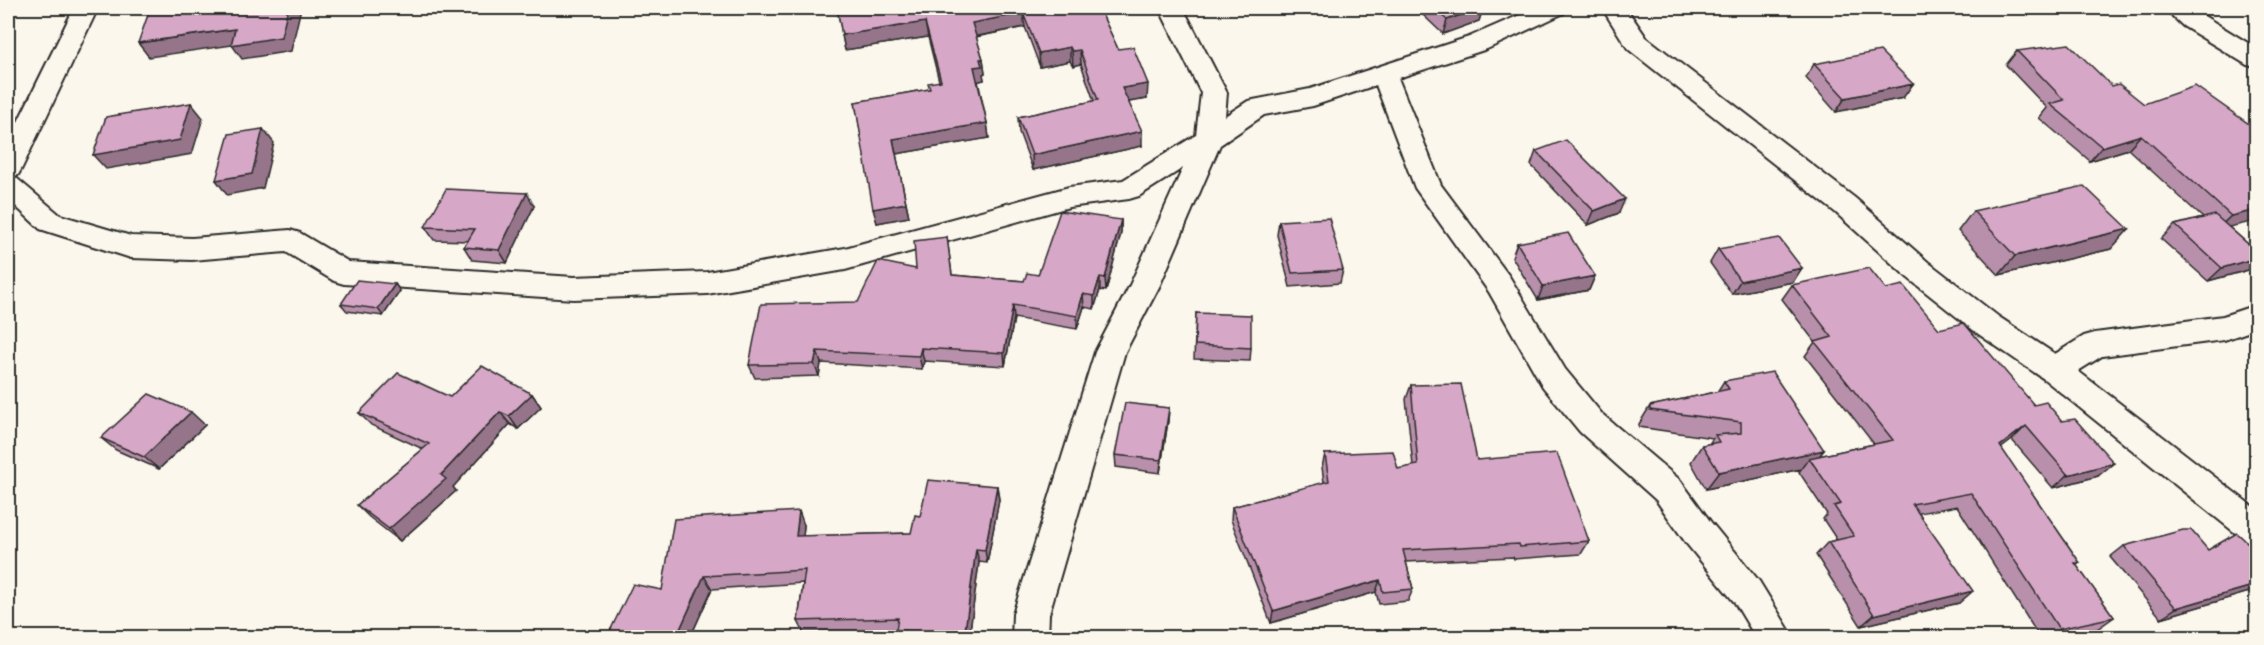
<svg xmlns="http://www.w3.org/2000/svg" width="2264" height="645" viewBox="0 0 2264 645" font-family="Kalam,sans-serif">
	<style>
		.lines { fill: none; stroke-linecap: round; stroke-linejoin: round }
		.street-casing { stroke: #2b2b2b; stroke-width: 4 }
		.street { fill: #fbf7ec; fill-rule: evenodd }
		.wall { fill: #b990ab; stroke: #2b2b2b; stroke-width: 1.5 }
		.shaded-wall { fill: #96758b; stroke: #2b2b2b; stroke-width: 1.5 }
		.building { fill: #d7a7c7; stroke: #2b2b2b; stroke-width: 1.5 }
	</style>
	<rect width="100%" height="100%" fill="#fbf7ec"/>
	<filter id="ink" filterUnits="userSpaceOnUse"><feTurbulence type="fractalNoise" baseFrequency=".0167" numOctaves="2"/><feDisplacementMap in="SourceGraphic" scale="12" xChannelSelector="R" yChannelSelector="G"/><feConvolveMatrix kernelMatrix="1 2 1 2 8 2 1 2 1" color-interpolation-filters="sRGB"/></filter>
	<g filter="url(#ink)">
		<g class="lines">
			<g class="street-casing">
				<path id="street" d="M74,8H98L22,168L18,175L14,176L60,215L131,236L192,238L290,230L300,233L349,262L574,277L707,272L845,248L1069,187L1123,180L1196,135L1201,93L1159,8H1183L1227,93L1225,116L1248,101L1310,89L1469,37L1536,8H1567L1564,13L1487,49L1398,78L1441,185L1509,276L1565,369L1602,414L1680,480L1710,521L1759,581L1794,638H1756L1735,603L1686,543L1656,500L1580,432L1543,387L1489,292L1415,188L1376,85L1313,106L1264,115L1220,145L1160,285L1125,352L1049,614L1048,638H1012L1013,614L1095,352L1130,285L1183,168L1139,196L1129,199L1069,207L845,270L707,294L574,299L344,284L334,281L286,252L192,260L131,258L40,229L8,199V142Z
					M1602,8H1626L1646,37L1855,198L1928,262L1999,317L2055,354L2084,336L2095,333L2223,316L2256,305V329L2224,340L2102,356L2078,371L2256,509V544L2244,540L2044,379L1977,333L1908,278L1835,212L1628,49Z
					M2164,8H2191L2256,48V67L2247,65L2183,26Z"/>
			</g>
			<use href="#street" class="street"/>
		</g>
		<path class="wall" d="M837,8H1099L1118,49L1147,99L1128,102L1142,146L1033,170L1019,132L1018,117L1094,101L1081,64L1073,66L1070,61L1040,67L1025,27L976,37L983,59L985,73L983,74L984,80L978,81L987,123L989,138L896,154L909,217L877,223L855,102L929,89L939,81L928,37L845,50Z
			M1424,8H1483L1479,21L1443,34L1422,14Z
			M1514,8H1532L1520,13Z
			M2017,51L2112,86L2144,104L2256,129L2229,227L2256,251V262L2248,270L2208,281L2161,239L2175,225L2203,218L2128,149L2090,161L2039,118L2047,108L2006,65Z
			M1814,64L1903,98L1836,112L1806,78Z
			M1536,151L1619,213L1588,225L1531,165Z
			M534,206L507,263L472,260L464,247L468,241L434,240L425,227Z
			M1973,211L2111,249L1999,275L1958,231Z
			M1121,220V233L1106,291L1100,290L1094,309L1084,307L1077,329L1014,318L1005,366L924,361L922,369L821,363L819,376L755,378L749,365L916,269L947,237L952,275L1024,281L1038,275Z
			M1279,221L1343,270L1340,283L1290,287L1277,235Z
			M1517,243L1595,276L1589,290L1538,300L1512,257Z
			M1718,249L1793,282L1732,294L1710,263Z
			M395,284L400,291L383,316L347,311L341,304Z
			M1792,285L1886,289L1939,329L2034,405L2098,476L2053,488L2012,440L2001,448L2080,563L2076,565L2114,617L2097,629L2056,638H2040L1957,506L1919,513L1959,603L1861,626L1816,555L1828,542L1837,540L1823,519L1827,514L1799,472L1801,469L1706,489L1691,462L1702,445L1709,444L1713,438L1639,427V424L1650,406L1717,392L1724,381L1824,450L1819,456L1874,444L1805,356L1815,342L1782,299Z
			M1196,313L1251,348L1250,361L1194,359Z
			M1411,385L1477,460L1589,541L1581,554L1514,559L1513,557L1406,562L1413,589L1408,601L1379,604L1376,592L1271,623L1231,520L1232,507L1324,483L1322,467L1325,454L1398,469L1413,466L1406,399Z
			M532,394L541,407L518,429L510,424L453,487L456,491L400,541L369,517L357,505L423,449L371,425L359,413L450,397Z
			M1169,408L1168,421L1160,473L1116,467L1115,455Z
			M205,425L159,469L116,450L101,438Z
			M997,486L999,500L987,563L979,562L969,638H899L896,631L804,633L798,621L803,583L712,589L690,638H610L608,635L662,590L804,525L803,536L911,533L920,516Z
			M2124,546L2208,550L2256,590L2161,618L2110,557Z"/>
		<path class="shaded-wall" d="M288,8H301L291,51L242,59L232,45L149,57L138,43L235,29Z
			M1480,8H1483L1479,21L1443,34L1447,20Z
			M1521,8H1532L1520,13Z
			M1023,13L1025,27L973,37L972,23Z
			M925,22L928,37L845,50L842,35Z
			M1070,47V61L1040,67L1039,53Z
			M1080,50L1081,64L1073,66L1072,51Z
			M980,59H983L985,73L983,74L984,80L976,82L974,67Z
			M1148,84L1147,99L1122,103V88Z
			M1913,84L1903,98L1836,112L1845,98Z
			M191,103L203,118L192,154L106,169L93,155Z
			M987,123L989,138L896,154L893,139Z
			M263,129L274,143L263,188L227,195L216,180Z
			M1142,131V146L1033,170L1032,155Z
			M2141,135L2128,149L2090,161L2102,147Z
			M527,193L534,206L507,263L499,250Z
			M1625,199L1619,213L1588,225L1594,211Z
			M906,203L909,217L877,223L873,209Z
			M2256,210V221L2216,230L2231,216Z
			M1121,220V233L1106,291L1105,278Z
			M2129,229L2111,249L1999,275L2015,256Z
			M2256,258V262L2248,270L2208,281L2222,268Z
			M1802,268L1793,282L1732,294L1740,281Z
			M1595,276L1589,290L1538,300L1543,286Z
			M1100,277V290L1094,309V296Z
			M395,284L400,291L383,316L378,309Z
			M1083,294L1084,307L1077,329V316Z
			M1013,305L1014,318L1005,366L1004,353Z
			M921,348L924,361L922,369L919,356Z
			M817,351L821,363L819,376L814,364Z
			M532,394L541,407L518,429L509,416Z
			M1169,408L1168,421L1160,473L1161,460Z
			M191,412L205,425L159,469L144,457Z
			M500,412L510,424L453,487L456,491L400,541L389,529L441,475Z
			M2026,426L2012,440L1986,460L2000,446Z
			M1824,450L1813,464L1809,458L1801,469L1706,489L1719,472Z
			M2114,463L2098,476L2053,488L2068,475Z
			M997,486L999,500L987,563L985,550Z
			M799,511L804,525L802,549L796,536Z
			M976,549L979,562L969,638H964Z
			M704,576L712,589L690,638H676Z
			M1380,580L1376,592L1271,623L1273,611Z
			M2256,585V590L2161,618L2176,608Z
			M1973,591L1959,603L1861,626L1874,615Z"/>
		<path class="building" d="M183,8H288L281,37L231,45L235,29L138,43L149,12Z
			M837,8H1099L1118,49L1133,47L1148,84L1122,88L1142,131L1032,155L1018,117L1098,100L1080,50L1072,51L1070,47L1039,53L1023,13L972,23L983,59H980L982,66L974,67L987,123L893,139L906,203L873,209L855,102L930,89L928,83L941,81L925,22L842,35Z
			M1433,8H1480L1447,20Z
			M2069,44L2112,86L2119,84L2144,104L2195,86L2256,129V210L2231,216L2141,135L2102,147L2050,104L2064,100L2017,51Z
			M1880,51L1913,84L1845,98L1814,64Z
			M191,103L180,140L93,155L106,117Z
			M263,129L252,174L216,180L229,134Z
			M1566,140L1625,199L1594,211L1536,151Z
			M2084,186L2129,229L2015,256L1973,211Z
			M446,189L527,193L499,250L464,247L475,229L425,227Z
			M1060,211L1121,220L1105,278L1100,277L1094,296L1083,294L1077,316L1013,305L1004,353L921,348L919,356L817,351L814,364L749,365L761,304L858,302L878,261L916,269L914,241L947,237L952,275L1024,281L1027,273L1038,275Z
			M2215,215L2256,251V258L2222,268L2175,225Z
			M1329,218L1343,270L1292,273L1279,221Z
			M1568,233L1595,276L1543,286L1517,243Z
			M1779,238L1802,268L1740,281L1718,249Z
			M1869,268L1886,289L1903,285L1939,329L1964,323L2034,405L2046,402L2062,421L2075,419L2114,463L2068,475L2026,426L2000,446L2080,563H2075L2114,617L2059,629L1971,493L1912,504L1973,591L1874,615L1828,542L1854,536L1834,506L1841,504L1809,458L1893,440L1815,342L1832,337L1792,285Z
			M357,280L395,284L378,309L341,304Z
			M1196,313L1251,315V348L1195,345Z
			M482,366L532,394L509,416L500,412L441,475L446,479L389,529L357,505L429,444L359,413L398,373L450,397Z
			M1772,372L1824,450L1719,472L1702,445L1719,442L1715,435L1741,433V422L1650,410V406L1729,389L1724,381Z
			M1461,384L1477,460L1557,453L1589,541L1520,547L1519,544L1403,550L1413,589L1383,592L1380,580L1273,611L1232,507L1329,481L1325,454L1393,451L1398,469L1418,465L1411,385Z
			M149,394L191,412L144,457L101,438Z
			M1125,403L1169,408L1161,460L1115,455Z
			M928,480L997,486L985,550L976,549L964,638H925V632L896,630L898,618L798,621L805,570L704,576L676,638H621L608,635L633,584L662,590L674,519L799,511L796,536L911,533L915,515L920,516Z
			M2183,530H2191L2208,550L2237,533L2256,550V585L2176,608L2124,546Z"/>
	</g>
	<rect width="2264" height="645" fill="none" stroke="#fbf7ec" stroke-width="30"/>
	<rect x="15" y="15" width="2234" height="615" fill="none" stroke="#2b2b2b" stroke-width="2" filter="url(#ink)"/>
</svg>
